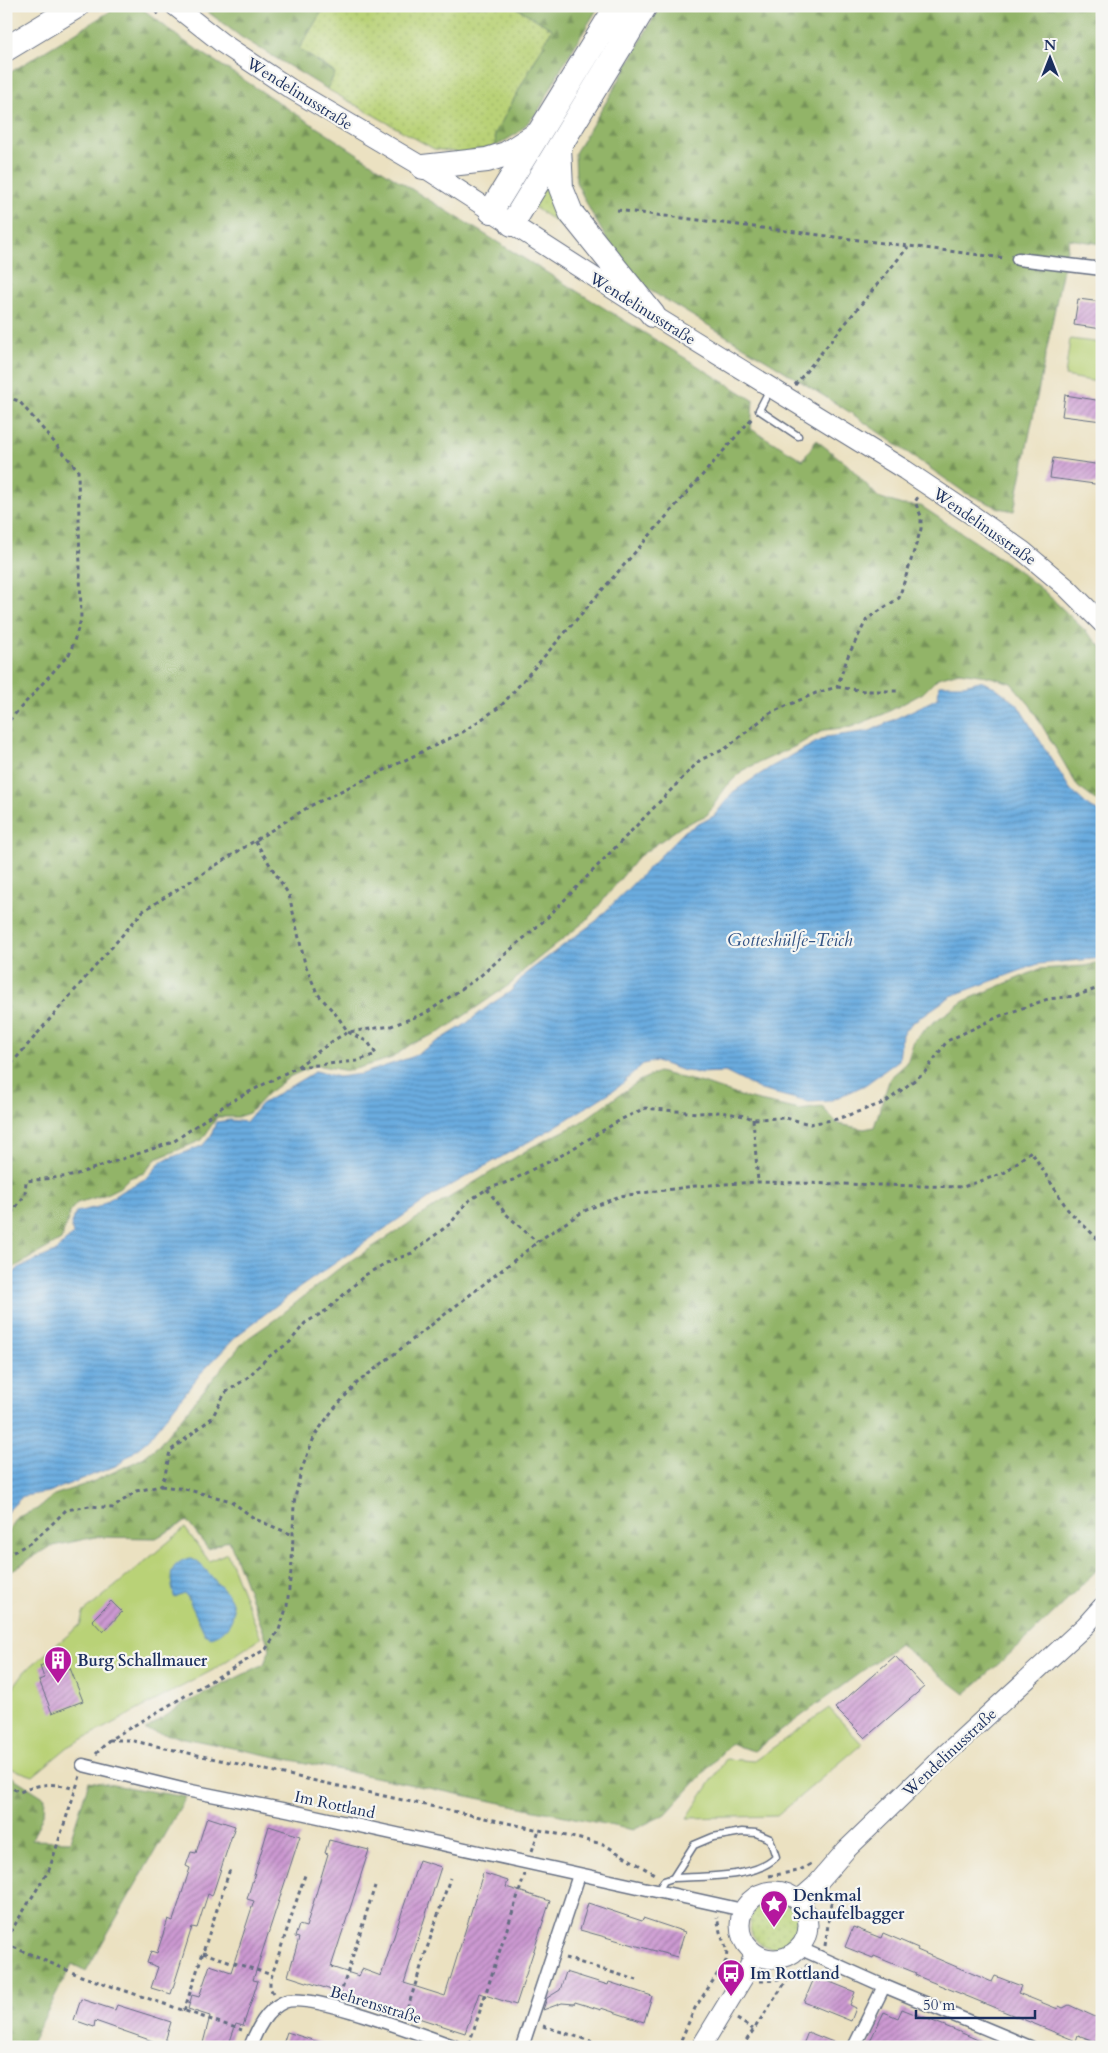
<svg xmlns="http://www.w3.org/2000/svg" width="1108" height="2053" viewBox="0 0 1108 2053" font-family="Cardo,serif">
	<style>
		.grass { fill: url(#grass-dots); stroke: #6a806a }
		.forest { fill: url(#forest-firs); stroke: #567263 }
		.green { fill: #b9d277; stroke: #6a806a }
		.water { fill: url(#water-rules); stroke: #436e9e }
		.building { fill: url(#building-hatch) }
		.lines { fill: none; stroke-linecap: round; stroke-linejoin: round }
		.service-casing { stroke: #646d81; stroke-width: 9 }
		.minor-casing { stroke: #646d81; stroke-width: 15 }
		.secondary-casing { stroke: #646d81; stroke-width: 21 }
		.motorway-casing { stroke: #646d81; stroke-width: 26 }
		.path { stroke: #646d81; stroke-width: 3; stroke-dasharray: 4 4; stroke-linecap: butt }
		.service { stroke: #fff; stroke-width: 6 }
		.minor { stroke: #fff; stroke-width: 12 }
		.secondary { stroke: #fff; stroke-width: 19 }
		.motorway { stroke: #fff; stroke-width: 24 }
		.labels { text-anchor: middle; stroke-width: 4.5; stroke-linejoin: round; paint-order: stroke }
		.street-label { font-size: 16px; fill: #1b2f5e; stroke: #f6f6f2 }
		.poi-label { font-size: 16px; font-weight: bold; fill: #1b2f5e; stroke: #f6f6f2; text-anchor: start }
		.water-label { font-size: 18px; font-style: italic; fill: #335485; stroke: #f6f6f2 }
	</style>
	<defs>
		<pattern id="grass-dots" width="8" height="8" patternUnits="userSpaceOnUse" patternTransform="scale(1.25)"><rect width="8" height="8" fill="#b9d277"/><path d="M2 2h.1M6 6h.1" fill="none" stroke="#9eb569" stroke-width="1.8" stroke-linecap="round"/></pattern>
		<pattern id="forest-firs" width="22" height="20" patternUnits="userSpaceOnUse" patternTransform="scale(1.25)"><rect width="22" height="20" fill="#92b468"/><path d="M5 1l3.5 6h-7zM16 11l3.5 6h-7z" fill="#769359"/></pattern>
		<pattern id="water-rules" width="6" height="5" patternUnits="userSpaceOnUse" patternTransform="scale(1.25)"><rect width="6" height="5" fill="#6bacdf"/><path d="M0 2.5h6" fill="none" stroke="#578cb8"/></pattern>
		<pattern id="building-hatch" width="6" height="6" patternUnits="userSpaceOnUse" patternTransform="scale(1.25)"><rect width="6" height="6" fill="#cc99d1"/><path d="M-1 1l2-2M0 6l6-6M5 7l2-2" fill="none" stroke="#a57dad"/></pattern>
	</defs>
	<rect width="100%" height="100%" fill="#f6f6f2"/>
	<filter id="ink" filterUnits="userSpaceOnUse"><feTurbulence type="fractalNoise" baseFrequency=".02" numOctaves="2"/><feDisplacementMap in="SourceGraphic" scale="10" xChannelSelector="R" yChannelSelector="G"/><feConvolveMatrix kernelMatrix="1 2 1 2 8 2 1 2 1" color-interpolation-filters="sRGB"/></filter>
	<filter id="wash" filterUnits="userSpaceOnUse"><feTurbulence type="fractalNoise" baseFrequency=".0096" numOctaves="4" result="noise"/><feDisplacementMap in="SourceGraphic" scale="20" xChannelSelector="R" yChannelSelector="G"/><feGaussianBlur stdDeviation="1.12" result="paint"/><feColorMatrix in="noise" values="0 0 0 0 0 0 0 0 0 0 0 0 0 0 0 0 0 1.4 0 .05"/><feComposite in="paint" operator="in"/></filter>
	<g filter="url(#wash)">
		<rect width="100%" height="100%" fill="#ebe1c1"/>
		<path class="grass" d="M325,6H514L552,29L495,134L496,146L462,153L434,149L327,89L335,73L299,49Z
			M549,180L552,199L567,227V229L532,206Z
			M750 1924a24 24 0 1 1 48 0a24 24 0 1 1-48 0Z"/>
		<path class="forest" d="M119,6H139L181,39L413,190L753,400L751,429L803,460L816,440L848,465L878,497L902,505L921,506L1015,568L1045,592L1102,647V805L1078,787L1030,705L1011,683L987,676L959,672L938,678L923,693L884,714L851,727L824,730L796,746L743,770L726,787L707,815L682,826L638,857L588,919L524,970L512,983L442,1031L411,1044L392,1058L348,1071L316,1065L291,1076L268,1093L249,1113L237,1117H217L202,1140L156,1159L144,1173L129,1178L120,1187L104,1195L77,1203L71,1210L61,1240L6,1272V75Z
			M200,6H325L299,49L335,73L327,89L241,37Z
			M514,6H599L562,67L538,112L518,133L496,146L495,134L552,29Z
			M660,6H1102V244L1069,239L1014,511L999,508L964,492L851,413L773,364L649,290L609,243L591,212L576,182L575,153L614,89Z
			M1102,962V1565L1033,1633L965,1694L899,1644L754,1751L730,1744L666,1814L633,1830L145,1730L182,1705L264,1664L270,1649L229,1540L208,1549L187,1521L156,1538L95,1537L49,1547L6,1574V1534L18,1517L37,1509L54,1495L92,1482L131,1464L144,1457L159,1445L244,1341L277,1318L337,1270L439,1204L532,1147L578,1124L639,1081L658,1072L703,1083L746,1098L800,1110L822,1107L838,1124L864,1129L874,1127L890,1078L907,1063L914,1040L931,1024L964,1001L1040,969L1085,966Z
			M6,1773L45,1798L44,1812L32,1840L70,1841L89,1781L186,1797L86,1971L72,1964L29,2047H6Z"/>
		<path class="green" d="M1070,339L1102,343V383L1065,376Z
			M185,1528L209,1561L227,1553L261,1638L213,1670L68,1747L33,1776L6,1767V1697L25,1671L80,1625L83,1613Z
			M829,1708L862,1744L777,1816L687,1818L726,1759L754,1761Z"/>
		<path class="water" d="M980,681L995,687L1017,704L1070,789L1089,807L1102,813V958L1038,964L951,996L912,1023L902,1034L899,1060L865,1085L829,1101L808,1102L761,1090L725,1072L698,1073L681,1070L656,1061L643,1064L620,1086L553,1128L432,1196L299,1288L239,1334L201,1373L148,1440L118,1465L49,1492L23,1496L6,1513V1280L20,1267L55,1252L73,1234L71,1226L76,1212L98,1207L122,1191L147,1178L162,1161L202,1146L211,1136L216,1122L230,1120L246,1122L261,1104L316,1071L338,1077L362,1074L412,1057L463,1026L491,1004L510,992L525,974L596,921L685,831L714,816L733,792L771,767L826,737L870,731L938,698L939,685H964Z
			M189,1558C199,1561 205,1569 212,1577C217,1584 226,1591 230,1598C239,1615 228,1633 211,1637L205,1634L187,1596L184,1594L175,1598L174,1596C170,1577 167,1565 189,1558Z"/>
		<g id="blocks">
			<path class="building" d="M1078,299L1102,302V329L1074,325Z
				M1065,395L1102,401V421L1062,416Z
				M1053,458L1102,465V485L1050,478Z
				M111,1601L122,1612L103,1632L92,1620Z
				M895,1656L924,1687L865,1738L835,1708Z
				M59,1658L64,1670L70,1668L83,1701L52,1713L39,1680L44,1678L40,1666Z
				M207,1817L235,1826L212,1896L208,1894L197,1928L192,1927L171,1994L151,1988L158,1967L147,1963L151,1951L157,1953L168,1919L173,1921L190,1868L186,1866L191,1852L196,1853Z
				M269,1826L300,1836L253,1980L258,1981L243,2026L236,2024L228,2047H202L210,2016L188,2009L192,1995L199,1997L210,1965L231,1972L254,1901L247,1899Z
				M329,1840L369,1850L331,1967L359,1976L362,1969L381,1976L419,1860L441,1867L404,1983L445,1996L483,1873L508,1881L506,1887L550,1901L516,2005L479,1993L465,2033L288,1976L299,1938L295,1937L299,1925L306,1927L328,1854L325,1853Z
				M588,1903L642,1921L643,1918L685,1932L677,1957L580,1930Z
				M853,1927L881,1938L883,1933L918,1948L917,1950L992,1982L995,1976L1021,1986L1018,1993L1058,2009L1059,2006L1063,2008L1069,2005L1102,2020V2044L1078,2035L1076,2041L915,1975L916,1973L874,1956L873,1958L845,1947Z
				M566,1972L608,1985L609,1982L652,1996L644,2022L601,2008V2010L575,2002L574,2004L562,2003L543,2010L547,1998L560,1990Z
				M815,1976L855,1992L850,2005L856,2008L851,2021L804,2002Z
				M81,1999L115,2010L117,2005L171,2022L164,2045L95,2021L94,2027L74,2020Z
				M902,2009L955,2030L994,2047H867L884,2012L898,2018Z
				M287,2032L325,2044L324,2047H282Z
				M808,2032L843,2046V2047H802Z"/>
		</g>
	</g>
	<g filter="url(#ink)">
		<use href="#blocks" fill-opacity="0" stroke="#646d81" stroke-width="1"/>
		<g class="lines">
			<g class="service-casing">
				<path id="service" d="M770,389L759,410L798,436
					M658,1891L664,1881L673,1878L694,1845L713,1837L742,1832L756,1833L770,1839L776,1857C755,1879 701,1876 673,1878"/>
			</g>
			<g class="minor-casing">
				<path id="minor" d="M1018,259L1102,269
					M83,1765L186,1790L287,1810L743,1910
					M799,1948L884,1986L1030,2047
					M250,2047C257,2029 266,2010 284,2002C310,1991 424,2036 456,2047
					M522,2047L579,1875
					M854,2047L884,1986"/>
			</g>
			<g class="secondary-casing">
				<path id="secondary" d="M175,6L222,43L291,89L423,167L653,315L905,470L975,517L1023,551L1067,588L1102,623
					M740 1925a34 34 0 1 1 68 0a34 34 0 1 1-68 0Z
					M799,1900L815,1886L846,1850L937,1762L1085,1626L1102,1607
					M701,2047L746,1973L755,1954"/>
			</g>
			<g class="motorway-casing">
				<path id="motorway" d="M6,49L77,6
					M559,147L561,188L571,213L653,315
					M423,167L487,160L506,154L536,135
					M491,211L617,6
					M512,224L645,6"/>
			</g>
			<path class="path" d="M150,6L161,17
				M617,210L1005,258
				M795,385L908,247
				M6,397L19,401L78,470L81,620L70,653L6,724
				M837,687L865,691H897
				M255,841L289,895L305,964L317,993L338,1017L348,1032L368,1042L376,1054L357,1061L297,1067
				M6,1070L143,911L310,806L463,732L501,706L753,417
				M753,1119L758,1182
				M487,1189L506,1214L537,1242
				M6,1220L25,1195L26,1181L71,1176L173,1142L228,1103L297,1067L334,1040L348,1032L391,1026L426,1013L479,977L547,918L700,760L725,749L770,713L816,693L837,687L848,656L867,619L899,598L921,529V516L915,502L918,497
				M161,1486L185,1489L231,1501L255,1519L293,1535
				M6,1556L30,1543L49,1527L66,1510L90,1506L113,1508L136,1491L161,1486L165,1475L170,1451L212,1418L225,1393L247,1378L267,1358L290,1342L305,1323L327,1310L365,1275L386,1263L412,1253L451,1223L467,1202L487,1189L513,1180L533,1169L557,1158L622,1119L645,1108L697,1113L720,1112L745,1116L753,1119L786,1118L810,1124L837,1119L886,1102L925,1072L947,1041L1000,1016L1048,999L1075,996L1102,987
				M1097,1591L1102,1585
				M109,1740H129L603,1844L656,1875
				M96,1754L109,1740L266,1649L279,1630L287,1606L292,1563L294,1503L301,1471L315,1435L332,1411L357,1383L544,1237L584,1211L620,1196L695,1186L758,1182L963,1187L1004,1173L1031,1151L1068,1210L1102,1243
				M6,1785L20,1792C42,1783 52,1782 75,1789
				M532,1851L539,1830
				M769,1876L798,1871L811,1864
				M6,1939L49,1870L80,1776
				M6,1944L81,1976L242,2030
				M825,1946L831,1903L826,1897
				M203,1953L272,1975
				M565,1958L637,1980
				M760,1981C777,1981 794,1976 808,1965
				M273,1993L270,1988V1981L305,1875
				M340,1996L375,1886
				M184,2011L230,1869
				M405,2016L450,1878
				M737,2019L753,2029
				M543,2026L603,2045
				M469,2044L525,1874
				M678,2047L695,2008L726,1961L727,1951L720,1932L717,1917
				M742,2047L789,1977"/>
			<use href="#service" class="service"/>
			<use href="#minor" class="minor"/>
			<use href="#secondary" class="secondary"/>
			<use href="#motorway" class="motorway"/>
		</g>
	</g>
	<defs>
		<g id="building-pin" transform="scale(1.4375)"><path d="M0 17L-7.5 6A9.5 9.5 0 1 1 7.5 6Z" fill="#b5179e" stroke="#f6f6f2"/><path d="M-4-6H4V6H1V3H-1V6H-4ZM-2.5-4.3h1.7v1.8h-1.7ZM.8-4.3h1.7v1.8H.8ZM-2.5-1h1.7V.8h-1.7ZM.8-1h1.7V.8H.8Z" fill="#fff"/></g>
		<g id="sight-pin" transform="scale(1.4375)"><path d="M0 17L-7.5 6A9.5 9.5 0 1 1 7.5 6Z" fill="#b5179e" stroke="#f6f6f2"/><path d="M0-6L1.8-2.2L6-1.7L2.9 1.2L3.7 5.4L0 3.3L-3.7 5.4L-2.9 1.2L-6-1.7L-1.8-2.2Z" fill="#fff"/></g>
		<g id="bus-pin" transform="scale(1.4375)"><path d="M0 17L-7.5 6A9.5 9.5 0 1 1 7.5 6Z" fill="#b5179e" stroke="#f6f6f2"/><path d="M-5-6H5V4H4V6H2V4H-2V6H-4V4H-5ZM-3.5-4V0h7V-4ZM-3.5 1.2v1.5H-2V1.2ZM2 1.2v1.5H3.5V1.2Z" fill="#fff"/></g>
	</defs>
	<g fill-rule="evenodd">
		<use href="#building-pin" x="58" y="1660"/>
		<use href="#sight-pin" x="774" y="1904"/>
		<use href="#bus-pin" x="731" y="1973"/>
	</g>
	<g class="labels">
		<g class="street-label">
			<text transform="translate(300 93) rotate(32)" y="6">Wendelinusstraße</text>
			<text transform="translate(643 308) rotate(32)" y="6">Wendelinusstraße</text>
			<text transform="translate(985 526) rotate(35)" y="6">Wendelinusstraße</text>
			<text transform="translate(949 1752) rotate(-43)" y="6">Wendelinusstraße</text>
			<text transform="translate(335 1804) rotate(12)" y="6">Im Rottland</text>
			<text transform="translate(376 2004) rotate(17)" y="6">Behrensstraße</text>
		</g>
		<g class="poi-label">
			<text x="77" y="1666">Burg Schallmauer</text>
			<text x="793" y="1901">Denkmal<tspan x="793" dy="18">Schaufelbagger</tspan></text>
			<text x="750" y="1979">Im Rottland</text>
		</g>
		<g class="water-label">
			<text x="790" y="946">Gotteshülfe-Teich</text>
		</g>
	</g>
	<rect width="1108" height="2053" fill="none" stroke="#f6f6f2" stroke-width="25"/>
	<g transform="translate(1050 58)" stroke="#f6f6f2" stroke-width="4" paint-order="stroke">
	<path d="M0-4L9 19L0 12L-9 19Z" fill="#1b2f5e"/>
	<text y="-8" font-size="14" font-weight="bold" text-anchor="middle" fill="#1b2f5e">N</text>
	</g>
	<path d="M916 2010v8h119v-8" fill="none" stroke="#1b2f5e" stroke-width="2.5"/>
	<text x="923" y="2010" font-size="15" fill="#1b2f5e" stroke="#f6f6f2" stroke-width="4" paint-order="stroke">50 m</text>
</svg>
